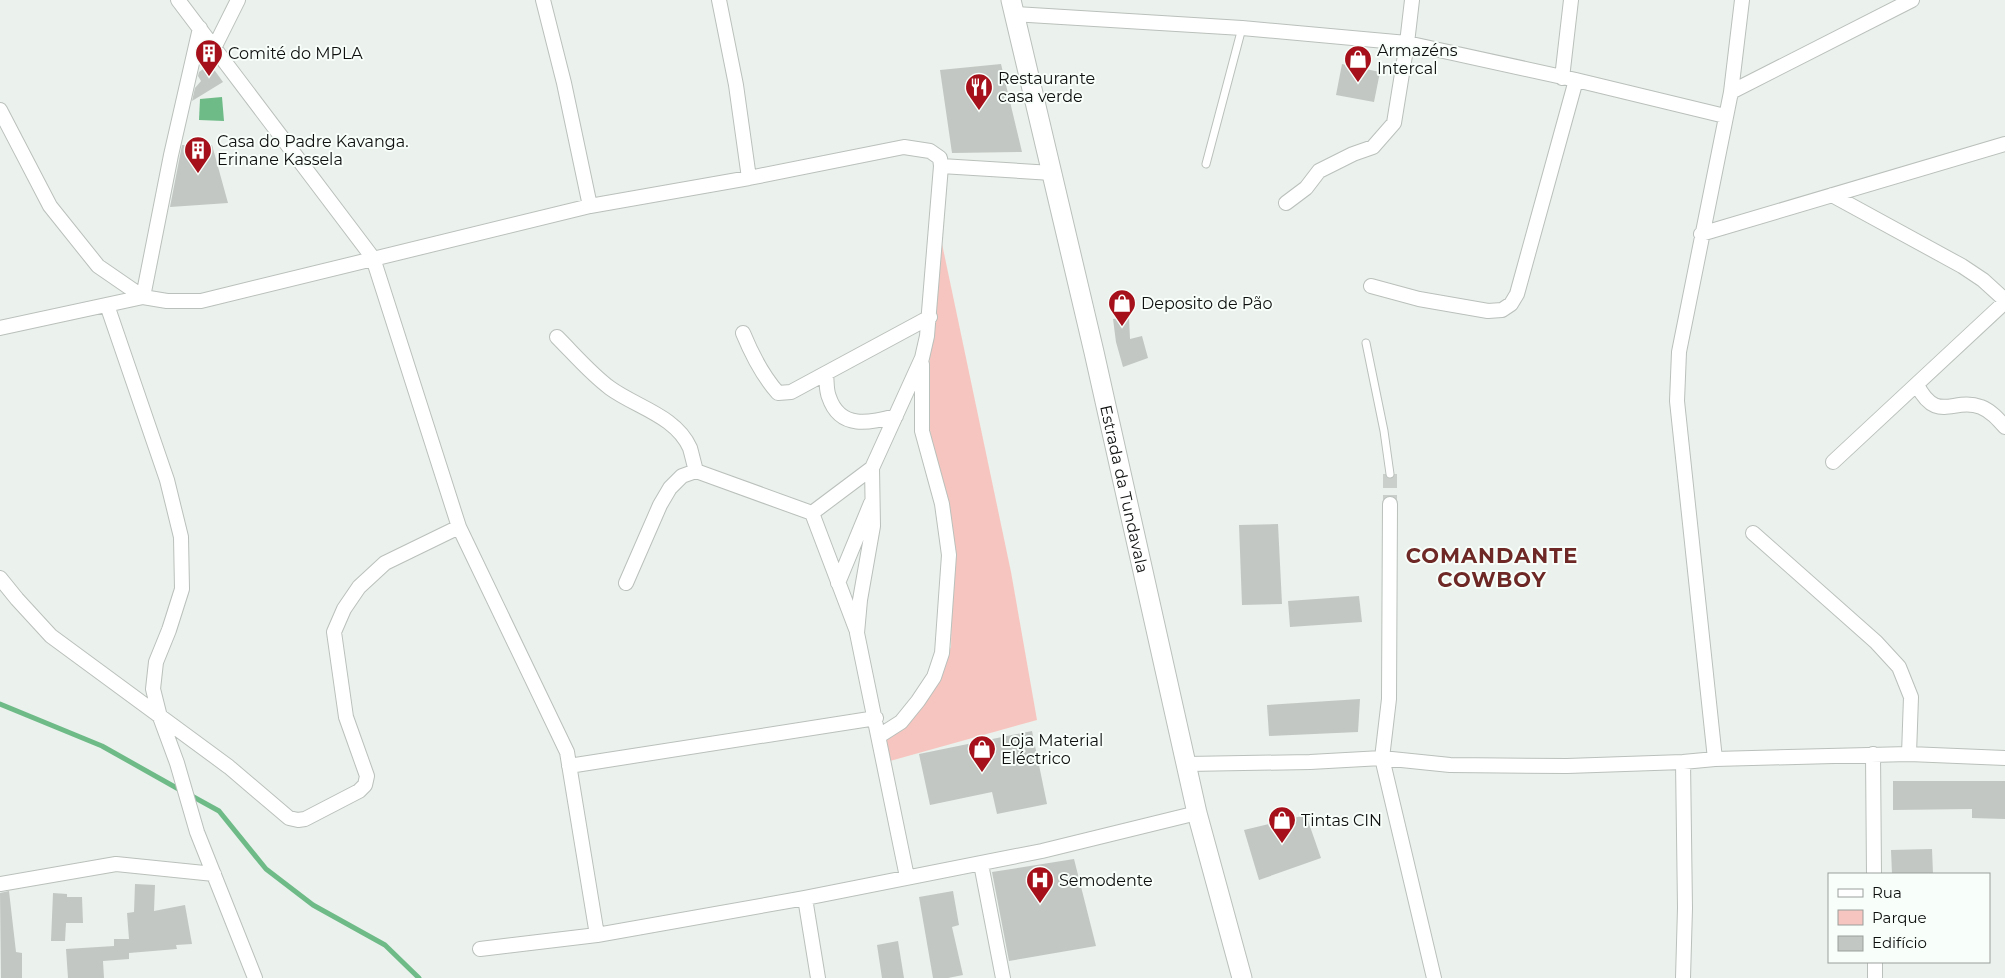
<svg xmlns="http://www.w3.org/2000/svg" width="2005" height="978" viewBox="0 0 2005 978" font-family="Montserrat,sans-serif">
	<style>
		.green { fill: #f7c5bf }
		.water { fill: #6ebb88 }
		.lines { fill: none; stroke-linecap: round; stroke-linejoin: round }
		.stream { stroke: #6ebb88; stroke-width: 5 }
		.building { fill: #c2c7c3 }
		.street-tunnel { stroke: #cacfcb; stroke-width: 14; stroke-dasharray: 14 7; stroke-linecap: butt }
		.lane-casing { stroke: #bac0bb; stroke-width: 9 }
		.street-casing { stroke: #bac0bb; stroke-width: 16 }
		.secondary-casing { stroke: #bac0bb; stroke-width: 21 }
		.lane { stroke: #fff; stroke-width: 7 }
		.street { stroke: #fff; stroke-width: 14 }
		.secondary { stroke: #fff; stroke-width: 19 }
		.labels { text-anchor: middle; stroke-width: 4; stroke-linejoin: round; paint-order: stroke }
		.poi-label { font-size: 16px; fill: #0e100f; stroke: #f8fefa; text-anchor: start }
		.street-label { font-size: 16px; fill: #0e100f; stroke: #f8fefa }
		.district-label { font-size: 21px; font-weight: bold; letter-spacing: 1px; fill: #6e2825; stroke: #f8fefa }
	</style>
	<rect width="100%" height="100%" fill="#ebf1ec"/>
	<path class="green" d="M941,239L1011,572L1037,720L890,761L884,741L922,708L951,647L953,532L931,447L928,394L930,348L939,281Z"/>
	<path class="water" d="M222,97L224,121L199,120L200,99Z"/>
	<g class="lines">
		<path class="stream" d="M0,704L102,746L182,791
			M190,795L219,811L266,869L313,905L385,945L419,978"/>
	</g>
	<path class="building" d="M210,64L223,82L192,101L195,88L201,81L198,76L199,72Z
		M1001,64L1022,152L952,153L940,70Z
		M1342,64L1380,72L1374,102L1336,95Z
		M182,145H212L228,203L170,207Z
		M1129,317L1130,339L1142,336L1148,358L1123,367L1116,342L1113,319Z
		M1278,524L1282,604L1242,605L1239,525Z
		M1359,596L1362,622L1290,627L1288,601Z
		M1360,699L1358,732L1269,736L1267,705Z
		M1032,731L1047,804L997,814L992,792L930,805L919,754Z
		M1893,781H2005V819L1972,818V809L1893,810Z
		M1306,815L1321,858L1259,880L1244,830Z
		M1932,849L1933,874H1892L1891,850Z
		M1074,859L1096,946L1009,961L992,872Z
		M135,884L155,885L154,911L185,905L192,944L176,945L177,949L129,953V959L103,961L104,978H68L66,949L114,946V939H129L127,913L134,912Z
		M9,891L16,952L22,953V978H1L0,893Z
		M953,891L959,925L952,927L963,975L948,978H933L919,897Z
		M53,893L67,894V897H82L83,923H66L65,941H51Z
		M898,941L904,978H882L877,945Z"/>
	<g class="lines">
		<path class="street-tunnel" d="M1390,474V504"/>
		<g class="lane-casing">
			<path id="lane" d="M1206,164L1242,28
				M1366,343L1384,431L1390,474"/>
		</g>
		<g class="street-casing">
			<path id="street" d="M178,0L373,258L459,527L567,752L597,935
				M543,0L564,83L590,206
				M719,0L736,85L749,178
				M1014,14L1242,28L1407,43L1576,80L1725,116
				M214,48L238,0
				M1562,78L1571,0
				M1731,92L1912,0
				M0,110L50,206L98,266L143,297
				M941,166L1052,173
				M1832,195L1962,266L1983,280L2005,300
				M1286,203L1306,188L1319,171L1353,154L1373,147L1394,123L1407,43L1412,0
				M1701,234L2005,144
				M1371,286L1419,299L1488,311L1502,310L1511,304L1517,294L1576,80
				M143,297L171,155L200,28
				M107,305L167,480L181,537L182,589L169,630L156,662L153,689L160,717L177,763L197,832L255,978
				M0,328L143,297L167,301H201L590,206L749,178L904,147L930,151L940,158L941,166L927,336L922,358L872,468L873,526L860,600L857,633L907,877
				M743,333C752,355 762,375 778,393L791,392L930,317
				M557,337C574,354 591,374 610,388C636,407 676,416 690,448C692,455 694,464 696,471
				M826,374C827,381 826,390 829,397C840,430 870,423 896,416
				M1917,385C1937,424 1953,397 1981,407C1991,411 1998,419 2005,427
				M1833,462L2005,302
				M1390,504L1389,699L1382,758L1434,978
				M812,513L872,468
				M1753,533L1876,642L1899,667L1911,697L1909,754
				M0,578L17,599L51,636L229,767L289,818L298,820L305,819L359,791L365,785L367,776L346,717L334,632L344,609L359,587L385,563L459,527
				M626,583L660,505L670,488L682,476L696,471L812,513L856,629
				M838,583L871,503
				M879,736L901,722L918,701L934,677L942,653L949,555L942,504L922,431V364
				M1873,754L1874,874
				M1715,759L1677,401L1679,352L1731,92L1742,0
				M1683,762L1685,908L1683,978
				M1187,764L1310,762L1382,758L1450,765L1567,766L1683,762L1715,759L1909,754L2005,758
				M569,766L876,718
				M981,864L1003,978
				M0,884L116,864L214,874
				M805,898L818,978
				M480,949L597,935L805,898L1042,851L1197,813
				M1875,962V978"/>
		</g>
		<g class="secondary-casing">
			<g id="secondary">
				<path id="s1" d="M1011,0L1094,352L1197,813L1242,978"/>
			</g>
		</g>
		<use href="#lane" class="lane"/>
		<use href="#street" class="street"/>
		<use href="#secondary" class="secondary"/>
	</g>
	<defs>
		<g id="building-pin" transform="scale(1.4375)"><path d="M0 17L-7.5 6A9.5 9.5 0 1 1 7.5 6Z" fill="#a6101a" stroke="#f8fefa"/><path d="M-4-6H4V6H1V3H-1V6H-4ZM-2.5-4.3h1.7v1.8h-1.7ZM.8-4.3h1.7v1.8H.8ZM-2.5-1h1.7V.8h-1.7ZM.8-1h1.7V.8H.8Z" fill="#fff"/></g>
		<g id="shop-pin" transform="scale(1.4375)"><path d="M0 17L-7.5 6A9.5 9.5 0 1 1 7.5 6Z" fill="#a6101a" stroke="#f8fefa"/><path d="M-5-2.5h2.3a2.7 3.5 0 0 1 5.4 0H5L5.5 6h-11ZM-1.5-2.5h3a1.5 2.3 0 0 0-3 0Z" fill="#fff"/></g>
		<g id="restaurant-pin" transform="scale(1.4375)"><path d="M0 17L-7.5 6A9.5 9.5 0 1 1 7.5 6Z" fill="#a6101a" stroke="#f8fefa"/><path d="M-5-6h1v4h1v-4h1v4h1v-4h1v5L-1.5 .5V6h-2V.5L-5-1ZM5-6V6H3V1.5H1.5Q1.5-4 5-6Z" fill="#fff"/></g>
		<g id="hospital-pin" transform="scale(1.4375)"><path d="M0 17L-7.5 6A9.5 9.5 0 1 1 7.5 6Z" fill="#a6101a" stroke="#f8fefa"/><path d="M-5-5h3v3.5h4V-5h3V5h-3V1.5h-4V5h-3Z" fill="#fff"/></g>
	</defs>
	<g fill-rule="evenodd">
		<use href="#building-pin" x="209" y="53"/>
		<use href="#shop-pin" x="1358" y="59"/>
		<use href="#restaurant-pin" x="979" y="87"/>
		<use href="#building-pin" x="198" y="150"/>
		<use href="#shop-pin" x="1122" y="303"/>
		<use href="#shop-pin" x="982" y="749"/>
		<use href="#shop-pin" x="1282" y="820"/>
		<use href="#hospital-pin" x="1040" y="880"/>
	</g>
	<g class="labels">
		<g class="poi-label">
			<text x="1377" y="56">Armazéns<tspan x="1377" dy="18">Intercal</tspan></text>
			<text x="228" y="59">Comité do MPLA</text>
			<text x="998" y="84">Restaurante<tspan x="998" dy="18">casa verde</tspan></text>
			<text x="217" y="147">Casa do Padre Kavanga.<tspan x="217" dy="18">Erinane Kassela</tspan></text>
			<text x="1141" y="309">Deposito de Pão</text>
			<text x="1001" y="746">Loja Material<tspan x="1001" dy="18">Eléctrico</tspan></text>
			<text x="1301" y="826">Tintas CIN</text>
			<text x="1059" y="886">Semodente</text>
		</g>
		<g class="street-label">
			<text dy="6" stroke="none"><textPath href="#s1" startOffset="502">Estrada da Tundavala</textPath></text>
		</g>
		<g class="district-label">
			<text x="1492" y="563">COMANDANTE<tspan x="1492" dy="24">COWBOY</tspan></text>
		</g>
	</g>
	<rect x="1828" y="873" width="162" height="90" fill="#f8fefa" stroke="#9a9f9c"/>
	<rect x="1838" y="889" width="25" height="8" fill="#ffffff" stroke="#9a9f9c"/>
	<text x="1872" y="898" font-size="15" fill="#0e100f">Rua</text>
	<rect x="1838" y="910" width="25" height="15" fill="#f7c5bf" stroke="#9a9f9c"/>
	<text x="1872" y="923" font-size="15" fill="#0e100f">Parque</text>
	<rect x="1838" y="936" width="25" height="15" fill="#c2c7c3" stroke="#9a9f9c"/>
	<text x="1872" y="948" font-size="15" fill="#0e100f">Edifício</text>
</svg>
